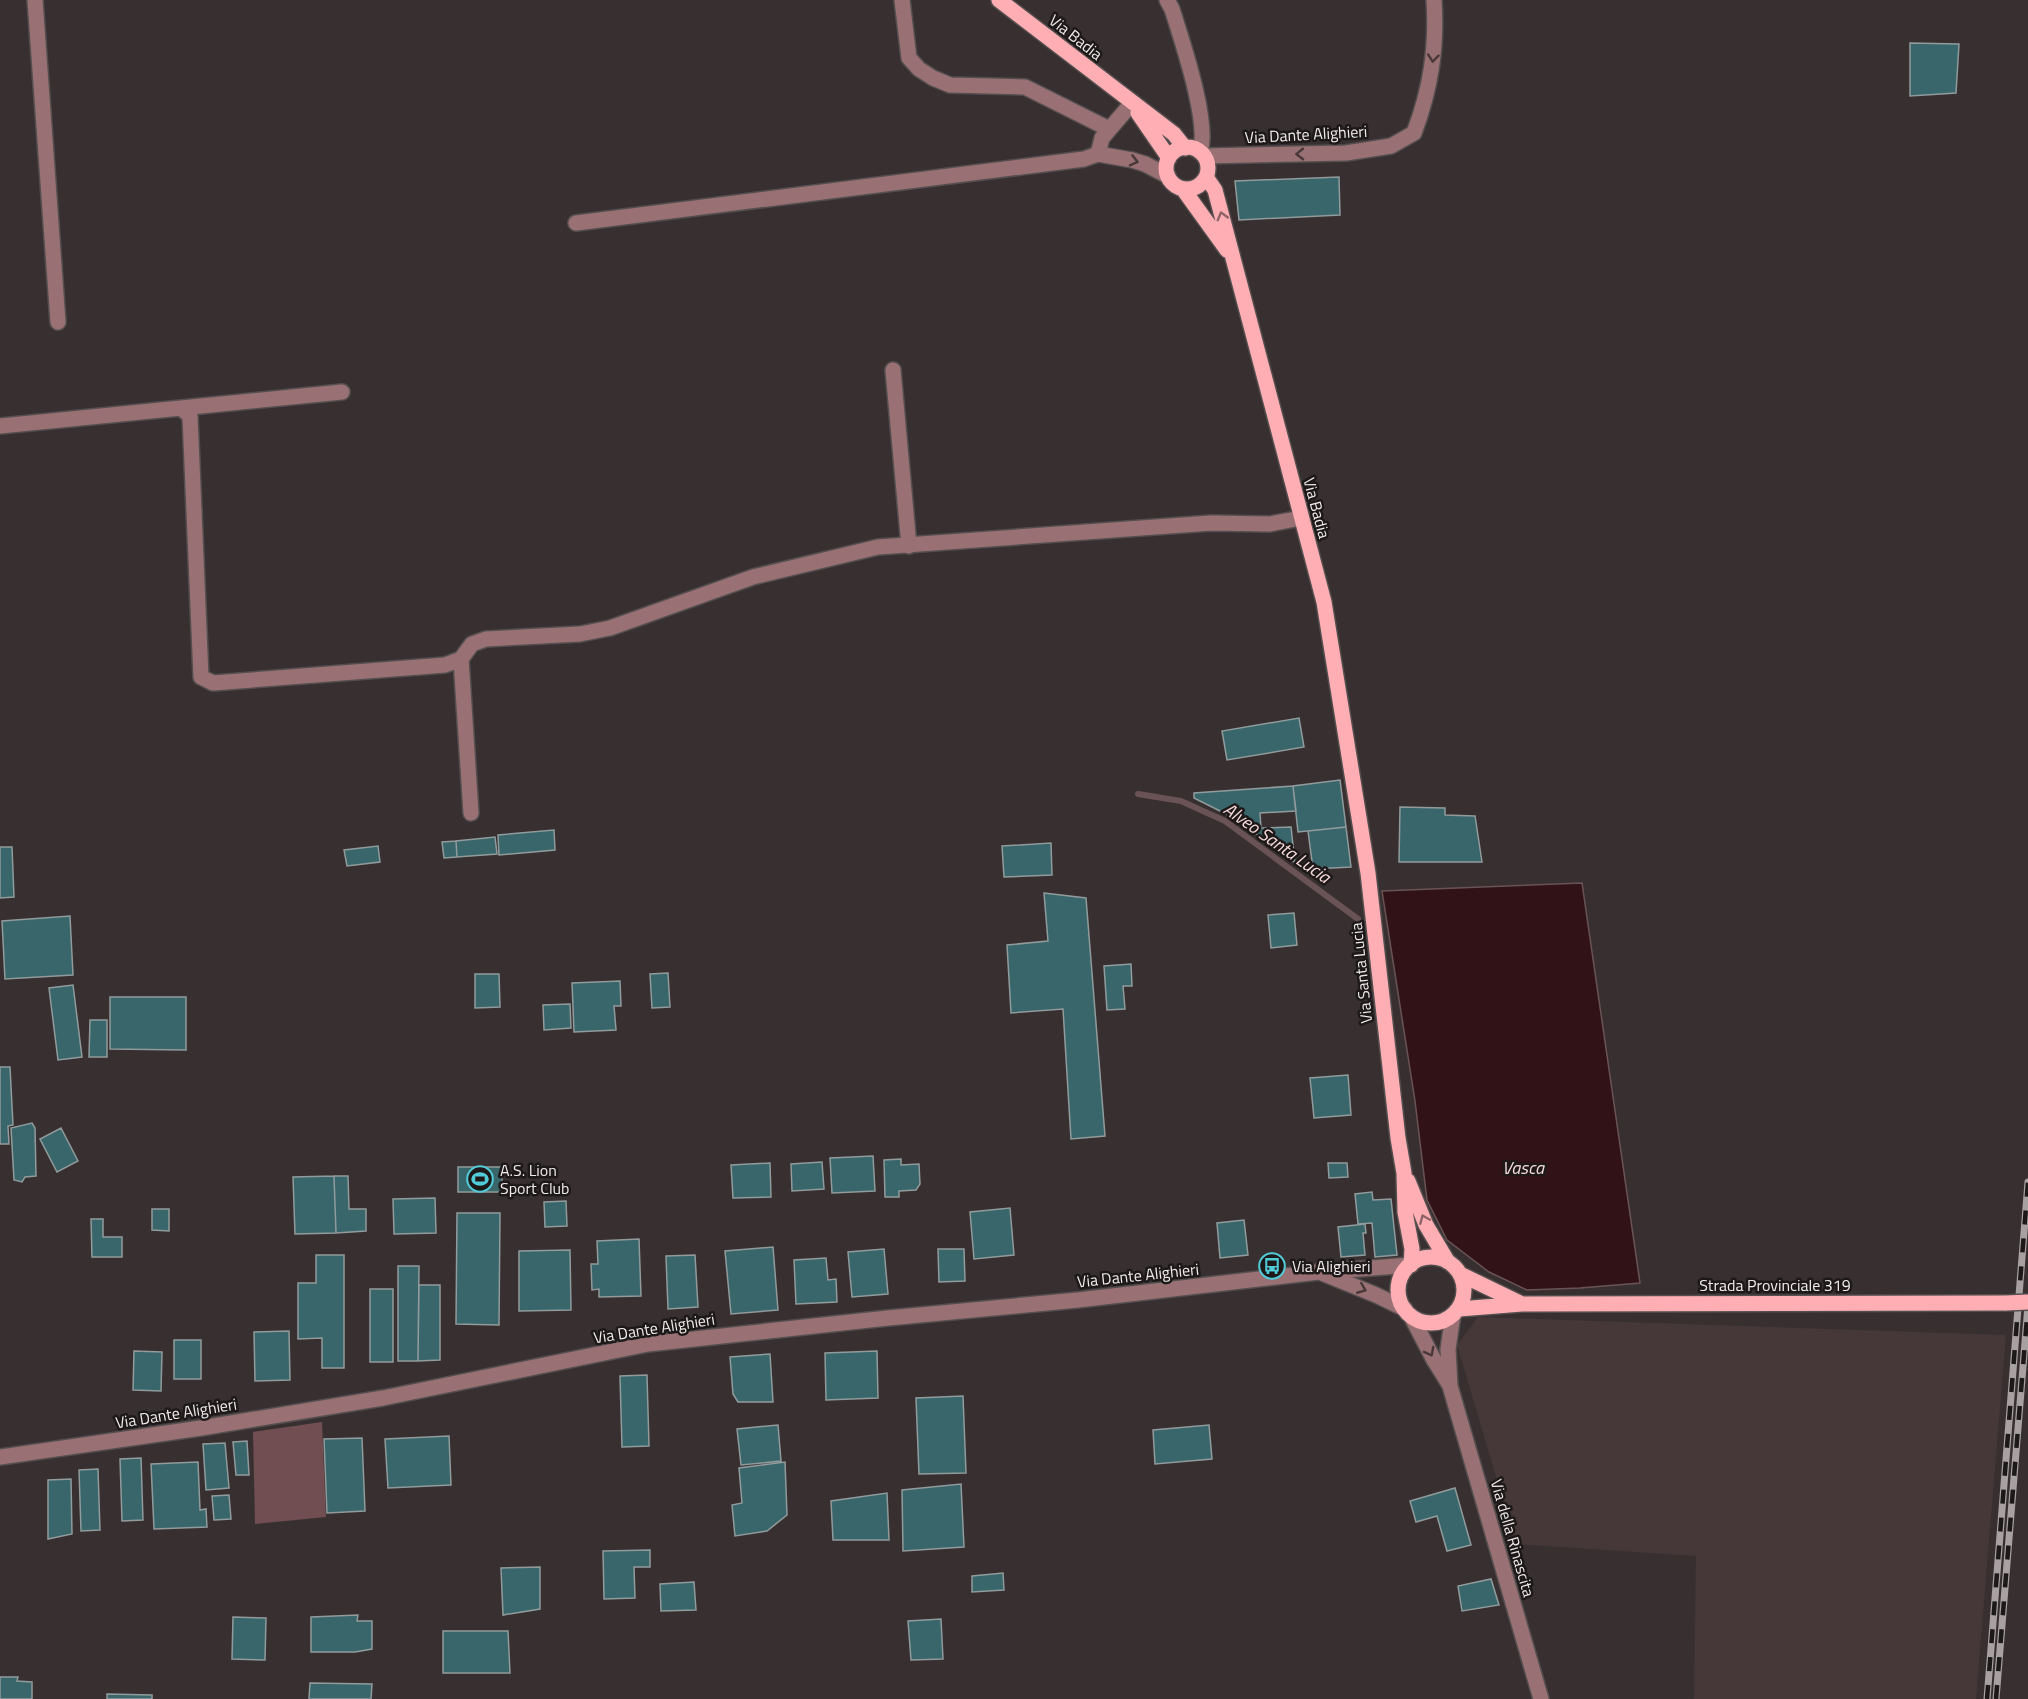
<svg xmlns="http://www.w3.org/2000/svg" width="2028" height="1699" viewBox="0 0 2028 1699" font-family="'Titillium Web',sans-serif">
	<style>
		.built { fill: #463738 }
		.green { fill: #704e51 }
		.water { fill: #311216; stroke: #6a5356; stroke-width: 1.5 }
		.lines { fill: none; stroke-linecap: round; stroke-linejoin: round }
		.stream { stroke: #6a5356; stroke-width: 6 }
		.building { fill: #38666b; stroke: #919b9c; stroke-width: 1.5 }
		.minor-casing { stroke: #554e4e; stroke-width: 18 }
		.major-casing { stroke: #554e4e; stroke-width: 18 }
		.minor { stroke: #997174; stroke-width: 15 }
		.major { stroke: #ffafb4; stroke-width: 15 }
		.rail-casing { stroke: #a8a1a1; stroke-width: 7 }
		.rail { stroke: #1d1919; stroke-width: 4.5; stroke-dasharray: 14; stroke-linecap: butt }
		.major-bridge-casing { stroke: #554e4e; stroke-width: 18; stroke-linecap: butt }
		.major-bridge { stroke: #ffafb4; stroke-width: 15 }
		.oneway { stroke: #483839 }
		.oneway2 { stroke: #8e6466 }
		.labels { text-anchor: middle; stroke-width: 5; stroke-linejoin: round; paint-order: stroke }
		.street-label { font-size: 16px; fill: #f0eaea; stroke: #1d1919 }
		.poi-label { font-size: 16px; fill: #f0eaea; stroke: #1d1919; text-anchor: start }
		.water-label { font-size: 18px; font-style: italic; fill: #f8dadc; stroke: #1d1919 }
	</style>
	<rect width="100%" height="100%" fill="#383030"/>
	<path class="built" d="M1478,1317L2006,1335L1976,1699H1694L1696,1556L1516,1544L1457,1345Z"/>
	<path class="green" d="M322,1422L326,1517L255,1524L253,1432Z"/>
	<path class="water" d="M1582,883L1640,1283L1580,1288L1527,1290L1489,1272L1447,1240L1427,1200L1415,1101L1382,891Z"/>
	<g class="lines">
		<path class="stream" d="M1138,794L1181,801L1225,821L1358,919"/>
	</g>
	<path class="building" d="M1910,43L1959,44L1956,93L1910,96Z
		M1339,177L1340,215L1239,220L1235,181Z
		M1299,718L1304,747L1227,760L1222,731Z
		M1340,780L1346,827L1298,832L1293,786Z
		M1293,786L1296,811L1260,813L1261,828L1291,827L1295,863L1236,819L1194,798V793Z
		M1400,807L1445,808V815L1475,816L1482,862H1399Z
		M1346,827L1351,867L1313,869L1308,831Z
		M554,830L555,850L499,855L498,835Z
		M495,837L497,854L457,857L456,841Z
		M456,841L457,857L444,858L442,842Z
		M1051,843L1052,875L1004,877L1002,846Z
		M378,846L380,862L347,866L344,850Z
		M0,847H12L14,897L0,898Z
		M1044,893L1086,898L1105,1136L1071,1139L1063,1009L1011,1013L1007,945L1048,941Z
		M1294,913L1297,945L1271,948L1268,915Z
		M70,916L73,975L5,979L2,921Z
		M1131,964L1132,986H1123L1125,1009L1107,1010L1104,966Z
		M668,973L670,1007L652,1008L650,974Z
		M475,974H499L500,1007L475,1008Z
		M620,981L621,1006H614L616,1030L574,1032L572,983Z
		M73,985L82,1057L58,1060L49,988Z
		M110,997H186V1050L110,1049Z
		M570,1004L571,1028L544,1030L543,1005Z
		M90,1020H107V1057H89Z
		M0,1067H10L13,1125L8,1126L9,1144H0Z
		M1348,1075L1351,1115L1314,1118L1310,1078Z
		M32,1123L35,1128L36,1176L25,1177L22,1182L14,1180L11,1128Z
		M61,1128L78,1161L57,1172L40,1139Z
		M873,1156L875,1191L832,1193L830,1158Z
		M901,1159V1165L919,1164L920,1184L916,1190L899,1191V1197H885L884,1160Z
		M822,1162L824,1189L792,1191L791,1164Z
		M770,1163L771,1197L733,1198L731,1165Z
		M1328,1163H1347L1348,1177L1329,1178Z
		M458,1167H502V1192H458Z
		M334,1176H348L349,1209H366V1231L336,1233Z
		M334,1176L336,1233L295,1234L293,1177Z
		M1372,1192L1373,1200L1391,1199L1397,1255L1375,1257L1372,1223L1358,1224L1355,1194Z
		M435,1198L436,1233L394,1234L393,1199Z
		M566,1201L567,1226L545,1227L544,1202Z
		M1010,1208L1014,1255L974,1259L970,1212Z
		M152,1209H169V1231L152,1230Z
		M457,1213H500L499,1325L456,1324Z
		M91,1219H103V1237H122V1257H92Z
		M1244,1220L1248,1255L1220,1258L1217,1223Z
		M1365,1224L1366,1233H1363L1365,1255L1341,1257L1338,1227Z
		M639,1239L641,1296L599,1297V1289L592,1290L591,1264H598L597,1241Z
		M773,1247L778,1310L731,1314L725,1251Z
		M884,1249L888,1294L852,1297L848,1252Z
		M938,1249H964L965,1281L939,1282Z
		M570,1250L571,1310L519,1311V1251Z
		M316,1255H344V1368H322V1338L298,1339V1283H316Z
		M695,1255L698,1307L668,1309L666,1256Z
		M826,1258L828,1280L836,1279L837,1302L796,1304L794,1260Z
		M398,1266H419L418,1361H398Z
		M419,1285H440V1360L418,1361Z
		M370,1289H393V1362H370Z
		M289,1331L290,1380L255,1381L254,1332Z
		M174,1340H201V1379H174Z
		M134,1351L162,1352L161,1391L133,1390Z
		M877,1351L878,1398L826,1400L825,1353Z
		M770,1354L773,1402H738L733,1394L730,1357Z
		M647,1375L649,1446L622,1447L620,1376Z
		M963,1396L966,1473L919,1474L916,1398Z
		M778,1425L781,1461L741,1465L737,1429Z
		M1209,1425L1212,1459L1155,1464L1153,1430Z
		M449,1436L451,1485L388,1488L385,1439Z
		M362,1438L365,1511L327,1513L324,1439Z
		M247,1441L249,1475H236L233,1442Z
		M225,1443L229,1488L206,1490L203,1444Z
		M141,1458L143,1520L122,1521L120,1459Z
		M198,1462L200,1510L206,1509L207,1527L154,1529L151,1464Z
		M785,1462L787,1515L767,1531L735,1536L732,1505L742,1503L739,1468Z
		M98,1469L100,1530L81,1531L79,1470Z
		M71,1479L72,1534L48,1539V1480Z
		M961,1484L964,1547L903,1551L902,1490Z
		M1455,1488L1471,1545L1447,1551L1437,1516L1416,1522L1410,1501Z
		M887,1493L889,1540H833L831,1501Z
		M229,1495L231,1519L214,1520L212,1496Z
		M650,1550V1567H634L635,1598L604,1599L603,1551Z
		M540,1567V1609L503,1615L501,1568Z
		M1003,1573L1004,1590L972,1592V1576Z
		M1491,1579L1499,1605L1462,1611L1458,1586Z
		M694,1582L696,1610L661,1611L660,1584Z
		M358,1615L357,1621H372V1649L355,1652H311V1617Z
		M233,1617L266,1618L265,1660L232,1659Z
		M941,1619L943,1659L911,1660L908,1621Z
		M443,1631H508L510,1673H443Z
		M0,1677H18L17,1681L32,1682V1699H0Z
		M310,1683L372,1684L371,1699H309Z
		M107,1694L152,1695V1699H107Z"/>
	<g class="lines">
		<g class="minor-casing">
			<path id="minor" d="M35,0L58,322
				M902,0L909,58L919,69L933,78L950,85L1025,87L1109,129
				M1167,0L1172,9C1182,41 1210,123 1200,152
				M1098,154L1102,138L1132,103
				M1204,156L1346,153L1391,146L1414,133C1431,88 1437,47 1434,0
				M576,223L1084,159L1098,154L1132,160L1145,164L1168,176
				M893,370L909,546
				M181,408L342,392
				M0,426L181,408L190,416L201,677L213,683L445,665L461,659L472,644L486,639L580,634L610,628L753,577L878,547L1211,523L1270,524L1301,518
				M461,659L471,813
				M1322,1273L1376,1295L1405,1309
				M1453,1315L1448,1349L1450,1386L1541,1699
				M1411,1316L1434,1360L1449,1384
				M0,1457L201,1428L383,1398L648,1344L888,1318L1078,1300L1319,1272L1411,1265"/>
		</g>
		<g class="major-casing">
			<path id="major" d="M999,0L1174,134L1185,148
				M1138,113L1169,158
				M1166 168a21 21 0 1 1 42 0a21 21 0 1 1-42 0Z
				M1206,177L1215,190L1324,602L1368,873L1398,1138L1404,1173L1405,1212L1412,1249L1411,1265
				M1183,189L1227,250
				M1408,1181L1426,1225L1448,1262
				M1398 1290a33 33 0 1 1 66 0a33 33 0 1 1-66 0Z
				M1460,1274L1520,1303
				M1459,1309L1522,1304L2006,1303"/>
		</g>
		<use href="#minor" class="minor"/>
		<use href="#major" class="major"/>
		<g class="rail-casing">
			<path id="rail" d="M1987,1699L2028,1182
				M1996,1699L2028,1305"/>
		</g>
		<use href="#rail" class="rail"/>
		<g class="major-bridge-casing">
			<path id="major-bridge" d="M2006,1303L2028,1302"/>
		</g>
		<use href="#major-bridge" class="major-bridge"/>
	</g>
	<defs><path id="oneway-chevron" d="M-2-3.5L2.5 0L-2 3.5" fill="none" stroke-width="1.6" stroke-linecap="round" stroke-linejoin="round" transform="scale(1.5)"/></defs>
	<g class="oneway">
		<use href="#oneway-chevron" transform="translate(1433 58) rotate(96)"/>
		<use href="#oneway-chevron" transform="translate(1300 154) rotate(179)"/>
		<use href="#oneway-chevron" transform="translate(1134 161) rotate(14)"/>
		<use href="#oneway-chevron" transform="translate(1362 1289) rotate(22)"/>
		<use href="#oneway-chevron" transform="translate(1430 1352) rotate(62)"/>
	</g>
	<g class="oneway2">
		<use href="#oneway-chevron" transform="translate(1222 216) rotate(-105)"/>
		<use href="#oneway-chevron" transform="translate(1424 1219) rotate(-113)"/>
	</g>
	<defs>
		<g id="stadium-ring" transform="scale(1.35)"><circle r="9.5" fill="#1d1919" stroke="#52cbd8" stroke-width="1.5"/><path d="M0-5a6.5 5 0 1 0 0 10a6.5 5 0 1 0 0-10ZM-3.5-1.8h7v3.6h-7Z" fill="#52cbd8"/></g>
		<g id="bus-ring" transform="scale(1.35)"><circle r="9.5" fill="#1d1919" stroke="#52cbd8" stroke-width="1.5"/><path d="M-5-6H5V4H4V6H2V4H-2V6H-4V4H-5ZM-3.5-4V0h7V-4ZM-3.5 1.2v1.5H-2V1.2ZM2 1.2v1.5H3.5V1.2Z" fill="#52cbd8"/></g>
	</defs>
	<g fill-rule="evenodd">
		<use href="#stadium-ring" x="480" y="1179"/>
		<use href="#bus-ring" x="1272" y="1266"/>
	</g>
	<g class="labels">
		<g class="street-label">
			<text transform="translate(1076 37) rotate(38)" y="6">Via Badia</text>
			<text transform="translate(1306 134) rotate(-3)" y="6">Via Dante Alighieri</text>
			<text transform="translate(1317 508) rotate(75)" y="6">Via Badia</text>
			<text transform="translate(1361 973) rotate(-96)" y="6">Via Santa Lucia</text>
			<text transform="translate(1138 1275) rotate(-6)" y="6">Via Dante Alighieri</text>
			<text x="1775" y="1291">Strada Provinciale 319</text>
			<text transform="translate(654 1328) rotate(-9)" y="6">Via Dante Alighieri</text>
			<text transform="translate(176 1413) rotate(-9)" y="6">Via Dante Alighieri</text>
			<text transform="translate(1513 1538) rotate(74)" y="6">Via della Rinascita</text>
		</g>
		<g class="poi-label">
			<text x="500" y="1176">A.S. Lion<tspan x="500" dy="18">Sport Club</tspan></text>
			<text x="1292" y="1272">Via Alighieri</text>
		</g>
		<g class="water-label">
			<text transform="translate(1277 843) rotate(35)" y="6">Alveo Santa Lucia</text>
			<text x="1523" y="1174">Vasca</text>
		</g>
	</g>
</svg>
